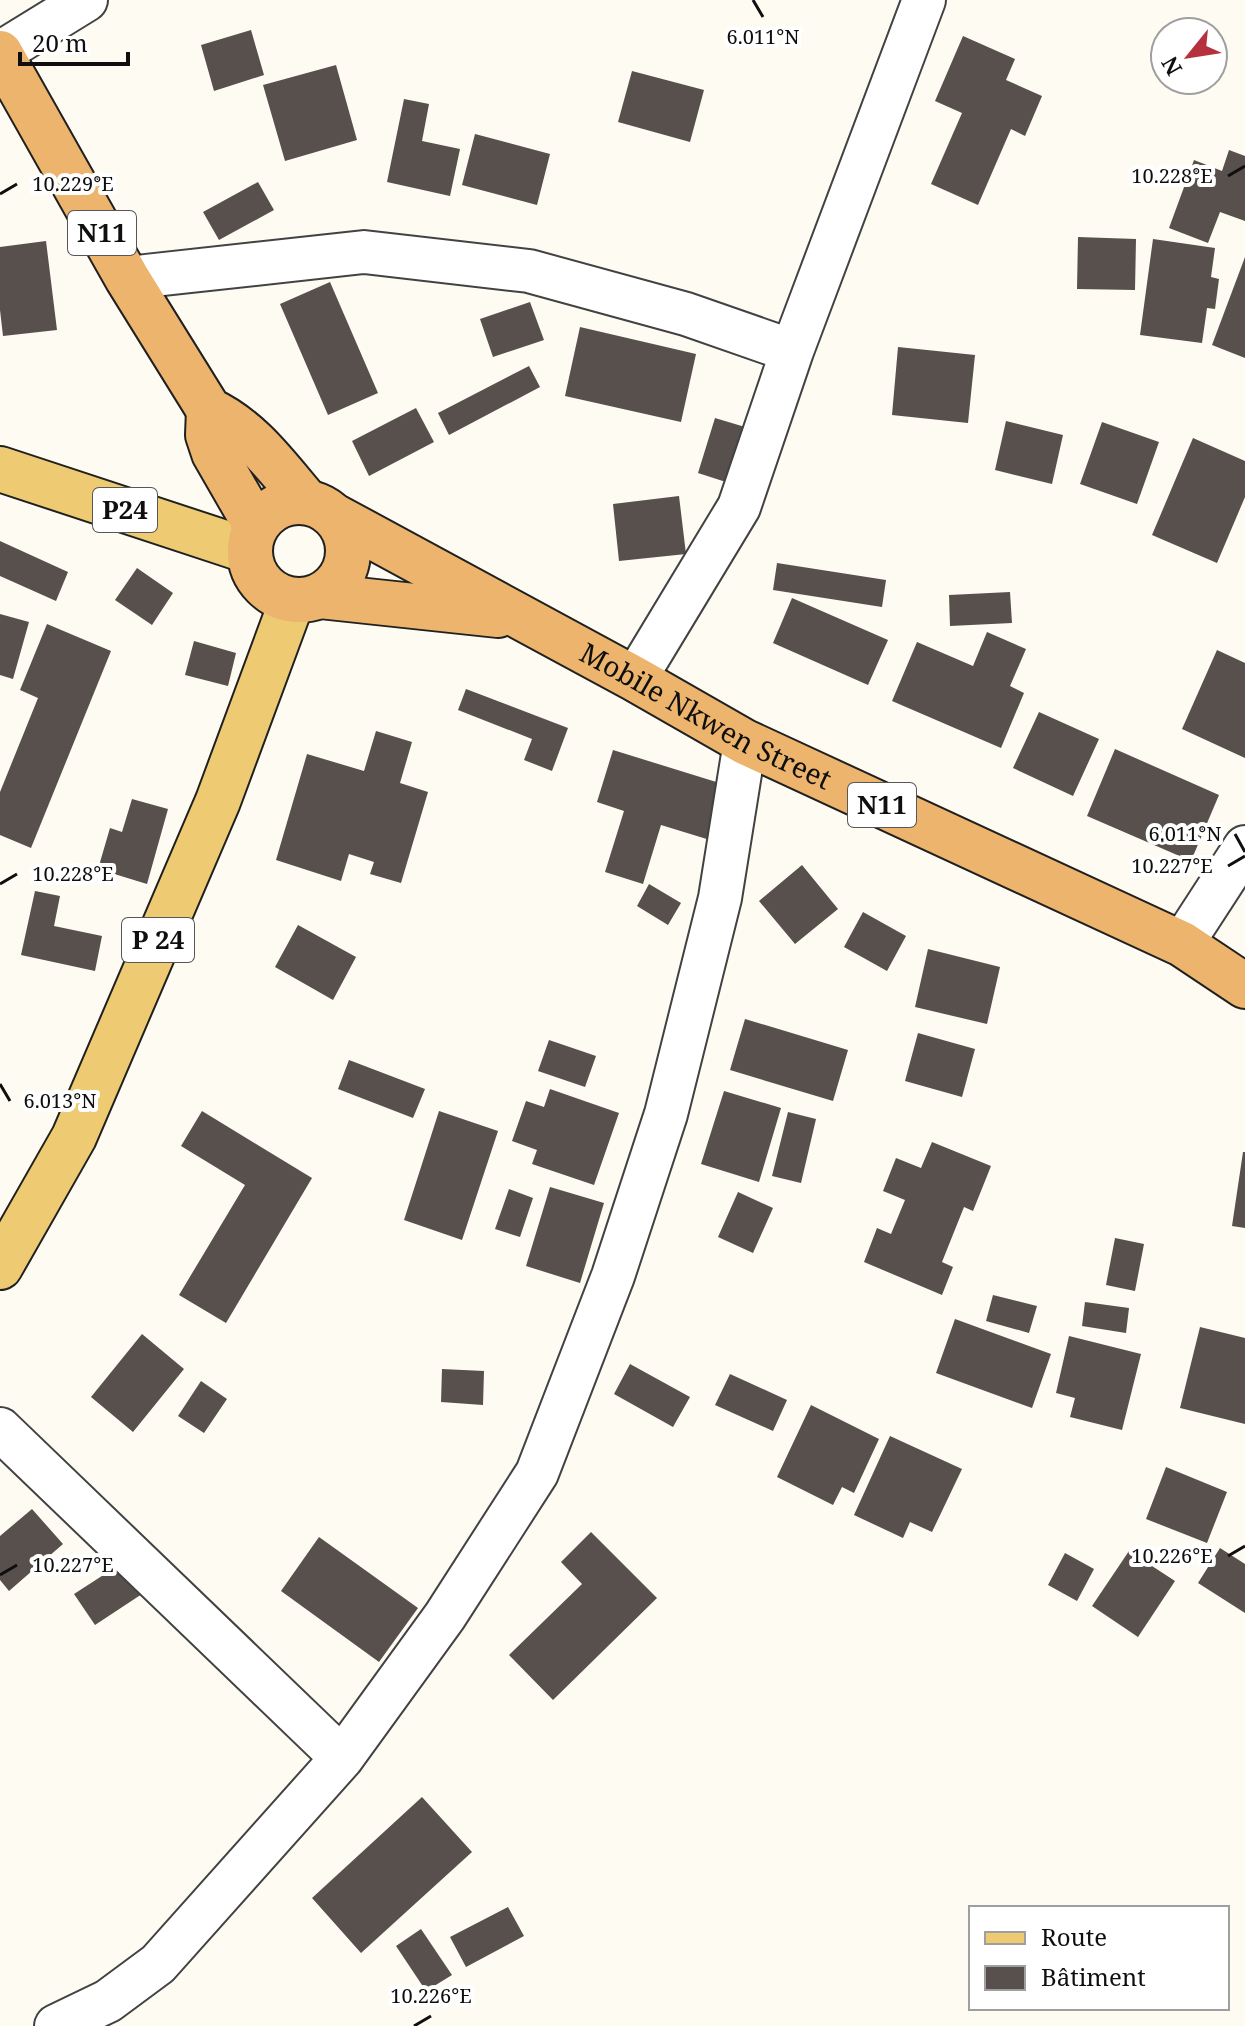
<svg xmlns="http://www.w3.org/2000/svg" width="1245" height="2026" viewBox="0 0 1245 2026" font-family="'Noto Serif',serif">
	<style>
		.building { fill: #57504c }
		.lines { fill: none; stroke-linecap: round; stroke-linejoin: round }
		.minor-casing { stroke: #424242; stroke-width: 46 }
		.primary-casing { stroke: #202020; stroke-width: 48 }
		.trunk-casing { stroke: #202020; stroke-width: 48 }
		.minor { stroke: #fff; stroke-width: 42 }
		.primary { stroke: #eecb72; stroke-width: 44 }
		.trunk { stroke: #ecb46c; stroke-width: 44 }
		.ticks { fill: none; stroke: #0f0f0f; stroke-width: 3 }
		.labels { text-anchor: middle; stroke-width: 8; stroke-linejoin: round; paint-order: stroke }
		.shield { fill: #fff; stroke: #575757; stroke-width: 2 }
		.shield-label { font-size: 26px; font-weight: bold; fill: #0f0f0f }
		.street-label { font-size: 28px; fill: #0f0f0f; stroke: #fff }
		.ticks-label { font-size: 20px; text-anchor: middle; fill: #0f0f0f; stroke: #fff; stroke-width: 8; stroke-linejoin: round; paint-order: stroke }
	</style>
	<rect width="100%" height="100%" fill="#fefbf2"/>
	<path class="building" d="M251,30L264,75L214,91L201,45Z
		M963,36L1015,59L1006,80L1042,96L1025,136L1011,129L978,205L931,184L962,113L935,101Z
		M336,65L357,140L285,161L263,85Z
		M632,71L704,90L690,142L618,122Z
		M404,99L429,104L422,141L460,149L450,196L387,182Z
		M475,134L550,154L537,205L462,185Z
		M1229,150L1245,156V221L1220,212L1208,243L1169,228L1194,160L1222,171Z
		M258,182L274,210L219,240L203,212Z
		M1078,237L1136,239L1135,290L1077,289Z
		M1153,239L1215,248L1211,277L1219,279L1215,309L1207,308L1202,343L1140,335Z
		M46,241L57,330L3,336L0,310V247Z
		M1245,257V358L1212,345Z
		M330,282L378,393L328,415L280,304Z
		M530,302L544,340L493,357L480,319Z
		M580,327L696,354L681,422L565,396Z
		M898,347L975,355L968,423L892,415Z
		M529,366L540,387L449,435L438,413Z
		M416,408L434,442L369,476L352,441Z
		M715,418L745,427L729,483L698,473Z
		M1006,421L1063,435L1052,484L995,470Z
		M1102,422L1159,442L1137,504L1080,484Z
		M1193,438L1245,461V497L1217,563L1152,535Z
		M679,496L686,554L619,561L613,504Z
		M0,541L68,572L56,601L0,576Z
		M777,563L886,580L882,607L773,590Z
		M137,568L173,593L152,625L115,600Z
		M1010,592L1012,623L950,626L949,595Z
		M792,598L888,640L868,685L773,643Z
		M0,614L29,622L13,679L0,675Z
		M47,624L111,651L31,848L0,835V792L38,698L20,690Z
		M987,632L1026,649L1010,686L1024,693L1001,748L892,701L917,642L973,666Z
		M194,641L236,653L228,686L185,675Z
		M1217,650L1245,663V758L1182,729Z
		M466,689L568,728L552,771L524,760L532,739L458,710Z
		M1039,712L1099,739L1073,796L1013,768Z
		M376,731L412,742L400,783L428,792L401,883L370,874L374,862L349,854L341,881L276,860L307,754L364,771Z
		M1115,749L1219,795L1191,861L1087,816Z
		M613,750L726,785L710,840L661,825L643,884L605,872L624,811L597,802Z
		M132,799L168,809L147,884L98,869L110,828L122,832Z
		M802,865L838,909L795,944L759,901Z
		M649,884L681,903L668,925L637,906Z
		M35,891L60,896L54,926L102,936L95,971L21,955Z
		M863,912L906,936L887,971L844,947Z
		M298,925L356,957L333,1000L275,967Z
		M928,949L1000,967L987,1024L915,1007Z
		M745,1019L848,1050L833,1101L730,1070Z
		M918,1033L975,1049L962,1097L905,1081Z
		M549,1040L596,1056L585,1087L538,1071Z
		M349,1060L425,1089L413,1118L338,1089Z
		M550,1089L619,1113L594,1185L532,1164L537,1150L512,1141L526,1101L544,1107Z
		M724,1091L781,1108L759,1182L701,1164Z
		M202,1111L312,1178L226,1323L179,1295L245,1185L181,1146Z
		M439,1111L498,1131L462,1240L404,1220Z
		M788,1112L816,1119L801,1183L772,1176Z
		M932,1142L991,1166L973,1211L964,1207L942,1262L953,1267L942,1295L864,1262L877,1228L891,1234L905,1200L883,1191L896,1158L921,1168Z
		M1243,1152H1245V1228L1232,1226Z
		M550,1187L604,1203L580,1283L526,1266Z
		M509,1189L533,1198L520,1237L495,1229Z
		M738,1192L773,1208L753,1253L718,1237Z
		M1115,1238L1144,1244L1135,1291L1106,1285Z
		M993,1295L1037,1306L1029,1333L986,1321Z
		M1085,1302L1129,1308L1126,1333L1082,1326Z
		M955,1319L1051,1354L1032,1408L936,1373Z
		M1200,1327L1245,1338V1424L1180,1408Z
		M142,1334L184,1369L133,1432L91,1397Z
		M1069,1336L1141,1354L1122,1430L1070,1417L1075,1398L1056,1393Z
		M630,1364L690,1397L673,1427L614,1394Z
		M442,1369L484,1371L483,1405L441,1402Z
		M730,1374L787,1400L773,1431L715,1405Z
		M201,1381L227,1399L204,1433L178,1416Z
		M811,1405L879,1439L854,1493L842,1487L833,1505L777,1477Z
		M890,1436L962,1469L932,1532L910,1522L903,1538L854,1515Z
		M1166,1467L1227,1492L1207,1543L1146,1519Z
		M32,1509L63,1544L9,1591L0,1580V1536Z
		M591,1532L657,1598L553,1700L509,1655L582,1584L561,1562Z
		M319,1537L418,1608L379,1662L281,1591Z
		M1220,1548L1245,1564V1613L1198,1583Z
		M1129,1551L1175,1581L1138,1637L1092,1606Z
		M1065,1553L1094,1569L1077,1601L1048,1585Z
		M122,1563L142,1594L95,1625L74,1594Z
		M422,1797L472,1852L361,1953L312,1898Z
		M508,1907L524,1936L466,1967L450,1937Z
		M421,1929L452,1975L426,1991L396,1946Z"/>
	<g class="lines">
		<g class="minor-casing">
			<path id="minor" d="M0,53L86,0
				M127,278L364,252L529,271L686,314L792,351
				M635,679L739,507L792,351L924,0
				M1182,944L1245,847
				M0,1429L342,1758
				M56,2026L108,2001L158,1964L342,1758L445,1616L537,1473L613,1276L666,1114L720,898L745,742"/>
		</g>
		<g class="primary-casing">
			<path id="primary" d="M0,469L249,551
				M0,1267L74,1137L218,801L292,601"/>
		</g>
		<g class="trunk-casing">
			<g id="trunk">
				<path d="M0,53L127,278L209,410C251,430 276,466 306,501"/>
				<path d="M209,410L208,435L214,453L256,526"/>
				<circle cx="299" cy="551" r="49"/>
				<path id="s1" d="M336,517L635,679L745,742L1182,944L1245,986"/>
				<path d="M320,596L498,615"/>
			</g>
		</g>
		<use href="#minor" class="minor"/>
		<use href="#primary" class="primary"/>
		<use href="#trunk" class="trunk"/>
	</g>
	<path class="ticks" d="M753,0L763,17M1228,176L1245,166M0,194L17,184M1235,834L1245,852M1228,866L1245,856M0,884L17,874M0,1084L10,1101M1228,1556L1245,1546M0,1575L17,1565M414,2026L431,2016"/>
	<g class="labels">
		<g class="shield">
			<rect x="68" y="211" width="68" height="44" rx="6"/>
			<rect x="93" y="488" width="64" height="44" rx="6"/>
			<rect x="848" y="783" width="68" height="44" rx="6"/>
			<rect x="122" y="918" width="72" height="44" rx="6"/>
		</g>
		<g class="shield-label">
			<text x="102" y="242">N11</text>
			<text x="125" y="519">P24</text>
			<text x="882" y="814">N11</text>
			<text x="158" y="949">P 24</text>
		</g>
		<g class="street-label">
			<text dy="10" stroke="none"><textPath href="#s1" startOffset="420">Mobile Nkwen Street</textPath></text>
		</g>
	</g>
	<g class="ticks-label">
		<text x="763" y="44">6.011°N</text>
		<text x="1172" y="183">10.228°E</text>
		<text x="73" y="191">10.229°E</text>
		<text x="1185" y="841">6.011°N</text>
		<text x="1172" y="873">10.227°E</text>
		<text x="73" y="881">10.228°E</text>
		<text x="60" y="1108">6.013°N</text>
		<text x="1172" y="1563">10.226°E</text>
		<text x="73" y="1572">10.227°E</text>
		<text x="431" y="2003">10.226°E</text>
	</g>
	<rect x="969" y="1906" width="260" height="104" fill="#ffffff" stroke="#9f9f9f" stroke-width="2"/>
	<rect x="985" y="1932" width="40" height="12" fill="#eecb72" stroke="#9f9f9f" stroke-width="2"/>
	<text x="1041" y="1946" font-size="24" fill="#0f0f0f">Route</text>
	<rect x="985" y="1966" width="40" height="24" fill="#57504c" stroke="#9f9f9f" stroke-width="2"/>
	<text x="1041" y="1986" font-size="24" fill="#0f0f0f">Bâtiment</text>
	<g transform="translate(1189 56) rotate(240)"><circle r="38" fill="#ffffff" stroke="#9f9f9f" stroke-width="2"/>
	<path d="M0-6L14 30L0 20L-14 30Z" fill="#b5313d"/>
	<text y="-12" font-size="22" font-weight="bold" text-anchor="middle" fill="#0f0f0f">N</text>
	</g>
	<path d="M20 52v12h108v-12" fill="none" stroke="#0f0f0f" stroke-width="4"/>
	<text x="32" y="52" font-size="24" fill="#0f0f0f" stroke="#ffffff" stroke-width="6" paint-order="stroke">20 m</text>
</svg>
